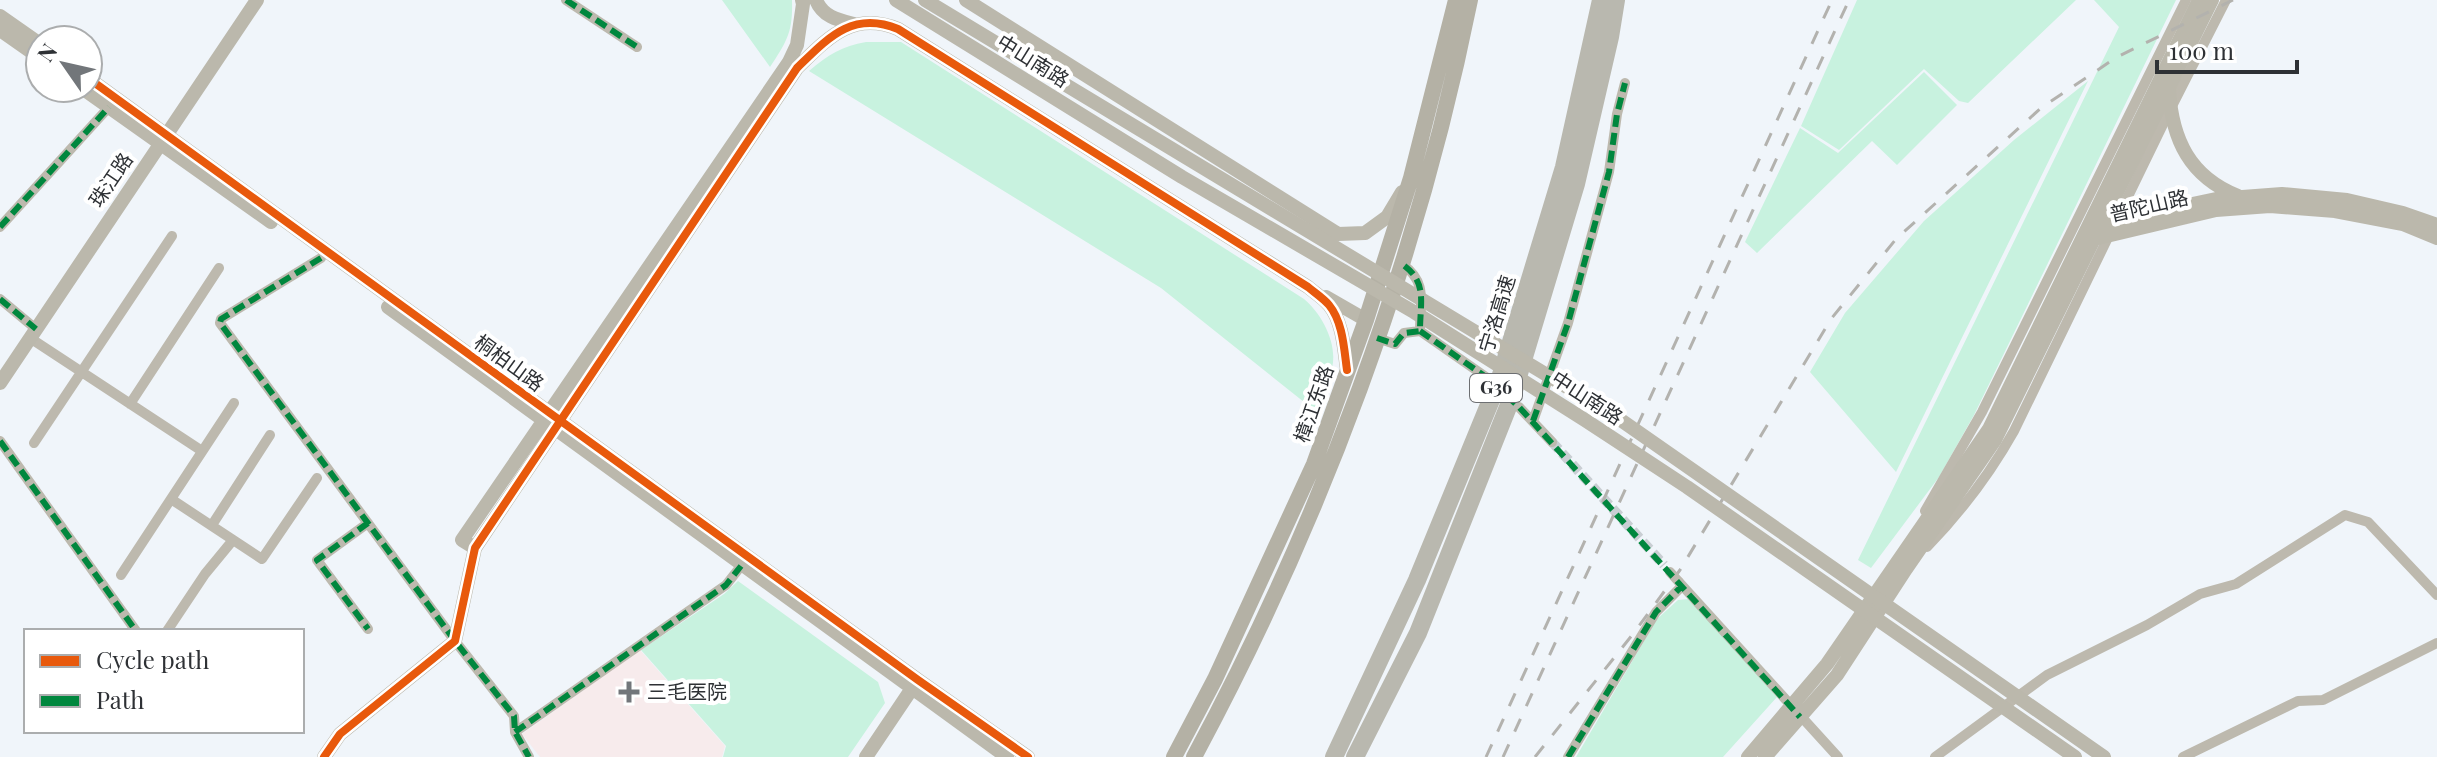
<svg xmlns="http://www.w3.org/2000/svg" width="2437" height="757" viewBox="0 0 2437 757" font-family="'Playfair Display','Noto Sans SC',serif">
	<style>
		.medical { fill: #f7ebec }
		.green { fill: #c8f2df }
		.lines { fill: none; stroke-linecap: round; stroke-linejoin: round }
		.street-tunnel { stroke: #c9ced3; stroke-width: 10; stroke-dasharray: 10 5; stroke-linecap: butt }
		.street { stroke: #bdb9ae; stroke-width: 10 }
		.secondary { stroke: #bbb8ac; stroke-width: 14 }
		.primary { stroke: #b4b1a5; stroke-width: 16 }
		.highway { stroke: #b9b8af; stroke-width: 18 }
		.rail { stroke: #b3b2ae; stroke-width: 3; stroke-dasharray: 14 14; stroke-linecap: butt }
		.street-bridge { stroke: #bdb9ae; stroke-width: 10 }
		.secondary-bridge { stroke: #bbb8ac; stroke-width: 14 }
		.quiet { stroke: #00873e; stroke-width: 6; stroke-dasharray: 12 6; stroke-linecap: butt }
		.cycleway-casing { stroke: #fff; stroke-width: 13 }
		.cycleway { stroke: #e8590c; stroke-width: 8 }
		.poi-dot { fill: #72767a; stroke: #fff; stroke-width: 3 }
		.labels { text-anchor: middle; stroke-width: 8; stroke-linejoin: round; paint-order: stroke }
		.shield { fill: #fff; stroke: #6d6f72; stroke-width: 2 }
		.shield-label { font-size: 18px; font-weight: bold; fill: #2e3135 }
		.street-label { font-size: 20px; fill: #2e3135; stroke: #fff }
		.poi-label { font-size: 20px; fill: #2e3135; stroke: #fff; text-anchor: start }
	</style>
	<rect width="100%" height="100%" fill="#f0f5fa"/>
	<path class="medical" d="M640,650L725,746L722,757H540L522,734Z"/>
	<path class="green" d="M722,0H792C793,32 787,41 770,67Z
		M1857,0H2076L1968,103L1959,101L1924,69L1839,150L1801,126Z
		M2094,0H2176L1974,415L1939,477L1871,568L1858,560L2119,27Z
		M866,42H901L1304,299C1322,314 1338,344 1332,368C1329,382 1320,397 1314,410L1161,288L809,71C828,55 842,46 866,42Z
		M1924,72L1957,105L1897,165L1872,141L1757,253L1745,242L1800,128L1838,153Z
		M2088,81L1896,472L1810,372L1845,313L1924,221L2014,140Z
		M738,581L878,682L885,703L848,757H723L726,746L641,650L724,594Z
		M1689,599L1777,697L1723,757H1576L1657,619L1678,600Z"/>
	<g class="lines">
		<path class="street-tunnel" d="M1552,442L1664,565"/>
		<path class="street" d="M566,0L637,47
			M0,227L109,107
			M321,258L221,319L220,323L455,641L514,716L515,732L529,757
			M0,299L36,329
			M1420,331L1486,377
			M30,338L202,451
			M1377,338L1395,344L1404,333L1420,331C1420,302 1428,282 1402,264
			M130,404L219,268
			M1519,407L1552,442
			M1533,421L1568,323L1609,172L1617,114L1625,83
			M0,441L136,631
			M34,443L172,236
			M171,499L262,559L317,478
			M1925,511L1982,412L2186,0
			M368,523L317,560L368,629
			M212,525L270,435
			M1927,547C1960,513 1991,472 2014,431L2170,110L2226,0
			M121,575L234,403
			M1679,582L1838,757
			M167,631L205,574L233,540
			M515,732L726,585L741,566
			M1568,757L1656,612L1682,586
			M1935,757L2047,675L2147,625L2200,594L2236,584L2345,515L2368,522L2437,595
			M2183,757L2298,701L2323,700L2437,643"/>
		<path class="secondary" d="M816,0C823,17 838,20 854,24
			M966,0L1338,234L1365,233L1387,217L1402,192
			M0,16L40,44
			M0,30L40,58
			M88,78L918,680L1028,757
			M82,88L271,222
			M2169,90C2172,140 2190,177 2238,196
			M2098,224L2216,199L2282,194L2347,200L2403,213L2437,225
			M2091,236L2094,239L2216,210L2270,206L2335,211L2403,224L2437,238
			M1326,297L1366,320
			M388,307L1007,757
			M0,383L257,0
			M475,548L462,540L789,62L797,45L803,4L802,0
			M324,757L340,734L455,641L475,548L797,68C827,39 852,10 898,29L1308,287C1315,293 1323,298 1329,305C1343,322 1344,349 1347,370
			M866,757L917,681
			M1748,757L1827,664L1989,429L2199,0
			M1765,757L1837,675L1906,569L1995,440L2212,0"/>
		<path class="primary" d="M1174,757L1215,679L1314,464L1366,320L1411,178L1456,0
			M1194,757C1321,521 1417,263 1470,0"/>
		<path class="highway" d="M1334,757L1417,580L1500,378L1564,167L1601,0
			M1355,757L1418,633L1512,397L1576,184L1610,37L1616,0"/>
		<path class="rail" d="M1486,757L1832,0
			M1503,757L1849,0
			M1535,757L1633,634L1680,570L1831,319L1896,239L2041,108L2117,57L2233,0"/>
		<path class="street-bridge" d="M1670,572L1679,582"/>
		<path class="secondary-bridge" d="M896,0L1182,177L1414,312L1585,420L1687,487L2075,757
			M925,0L1615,416L2104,757"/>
		<path class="quiet" d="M566,0L637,47
			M0,227L109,107
			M321,258L221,319L220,323L455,641L514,716L515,732L529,757
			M0,299L36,329
			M1420,331L1486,377L1519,407L1800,717
			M1377,338L1395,344L1404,333L1420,331C1420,302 1428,282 1402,264
			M1533,421L1568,323L1609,172L1617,114L1625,83
			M0,441L136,631
			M368,523L317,560L368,629
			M515,732L726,585L741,566
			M1568,757L1656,612L1682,586"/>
		<g class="cycleway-casing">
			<path id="cycleway" d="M88,78L918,680L1028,757
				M324,757L340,734L455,641L475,548L797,68C827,39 852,10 898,29L1308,287C1315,293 1323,298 1329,305C1343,322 1344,349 1347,370"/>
		</g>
		<use href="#cycleway" class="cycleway"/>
	</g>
	<path class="poi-dot" d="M625 680h8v8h8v8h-8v8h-8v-8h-8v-8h8z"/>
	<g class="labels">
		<rect class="shield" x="1470" y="374" width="52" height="28" rx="6"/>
		<g class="shield-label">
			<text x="1496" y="394">G36</text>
		</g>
		<g class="street-label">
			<text transform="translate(1033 61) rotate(32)" y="7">中山南路</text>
			<text transform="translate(111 180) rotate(-56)" y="7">珠江路</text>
			<text transform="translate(2149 206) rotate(-13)" y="7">普陀山路</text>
			<text transform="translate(1497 314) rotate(-73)" y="7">宁洛高速</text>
			<text transform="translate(509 363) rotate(36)" y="7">桐柏山路</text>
			<text transform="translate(1587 398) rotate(33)" y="7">中山南路</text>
			<text transform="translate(1314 404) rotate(-71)" y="7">樟江东路</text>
		</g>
		<g class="poi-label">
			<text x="647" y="699">三毛医院</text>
		</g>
	</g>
	<rect x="24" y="629" width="280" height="104" fill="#ffffff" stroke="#abadae" stroke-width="2"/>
	<rect x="40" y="655" width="40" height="12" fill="#e8590c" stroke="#abadae" stroke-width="2"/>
	<text x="96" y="669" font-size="24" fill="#2e3135">Cycle path</text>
	<rect x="40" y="695" width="40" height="12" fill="#00873e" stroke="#abadae" stroke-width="2"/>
	<text x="96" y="709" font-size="24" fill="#2e3135">Path</text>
	<g transform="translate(64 64) rotate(304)"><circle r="38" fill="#ffffff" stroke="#abadae" stroke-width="2"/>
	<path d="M0-6L14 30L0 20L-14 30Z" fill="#72767a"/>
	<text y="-12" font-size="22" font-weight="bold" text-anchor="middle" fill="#2e3135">N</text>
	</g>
	<path d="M2157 60v12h140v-12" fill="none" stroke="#2e3135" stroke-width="4"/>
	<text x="2169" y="60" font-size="24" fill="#2e3135" stroke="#ffffff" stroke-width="6" paint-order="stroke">100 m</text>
</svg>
